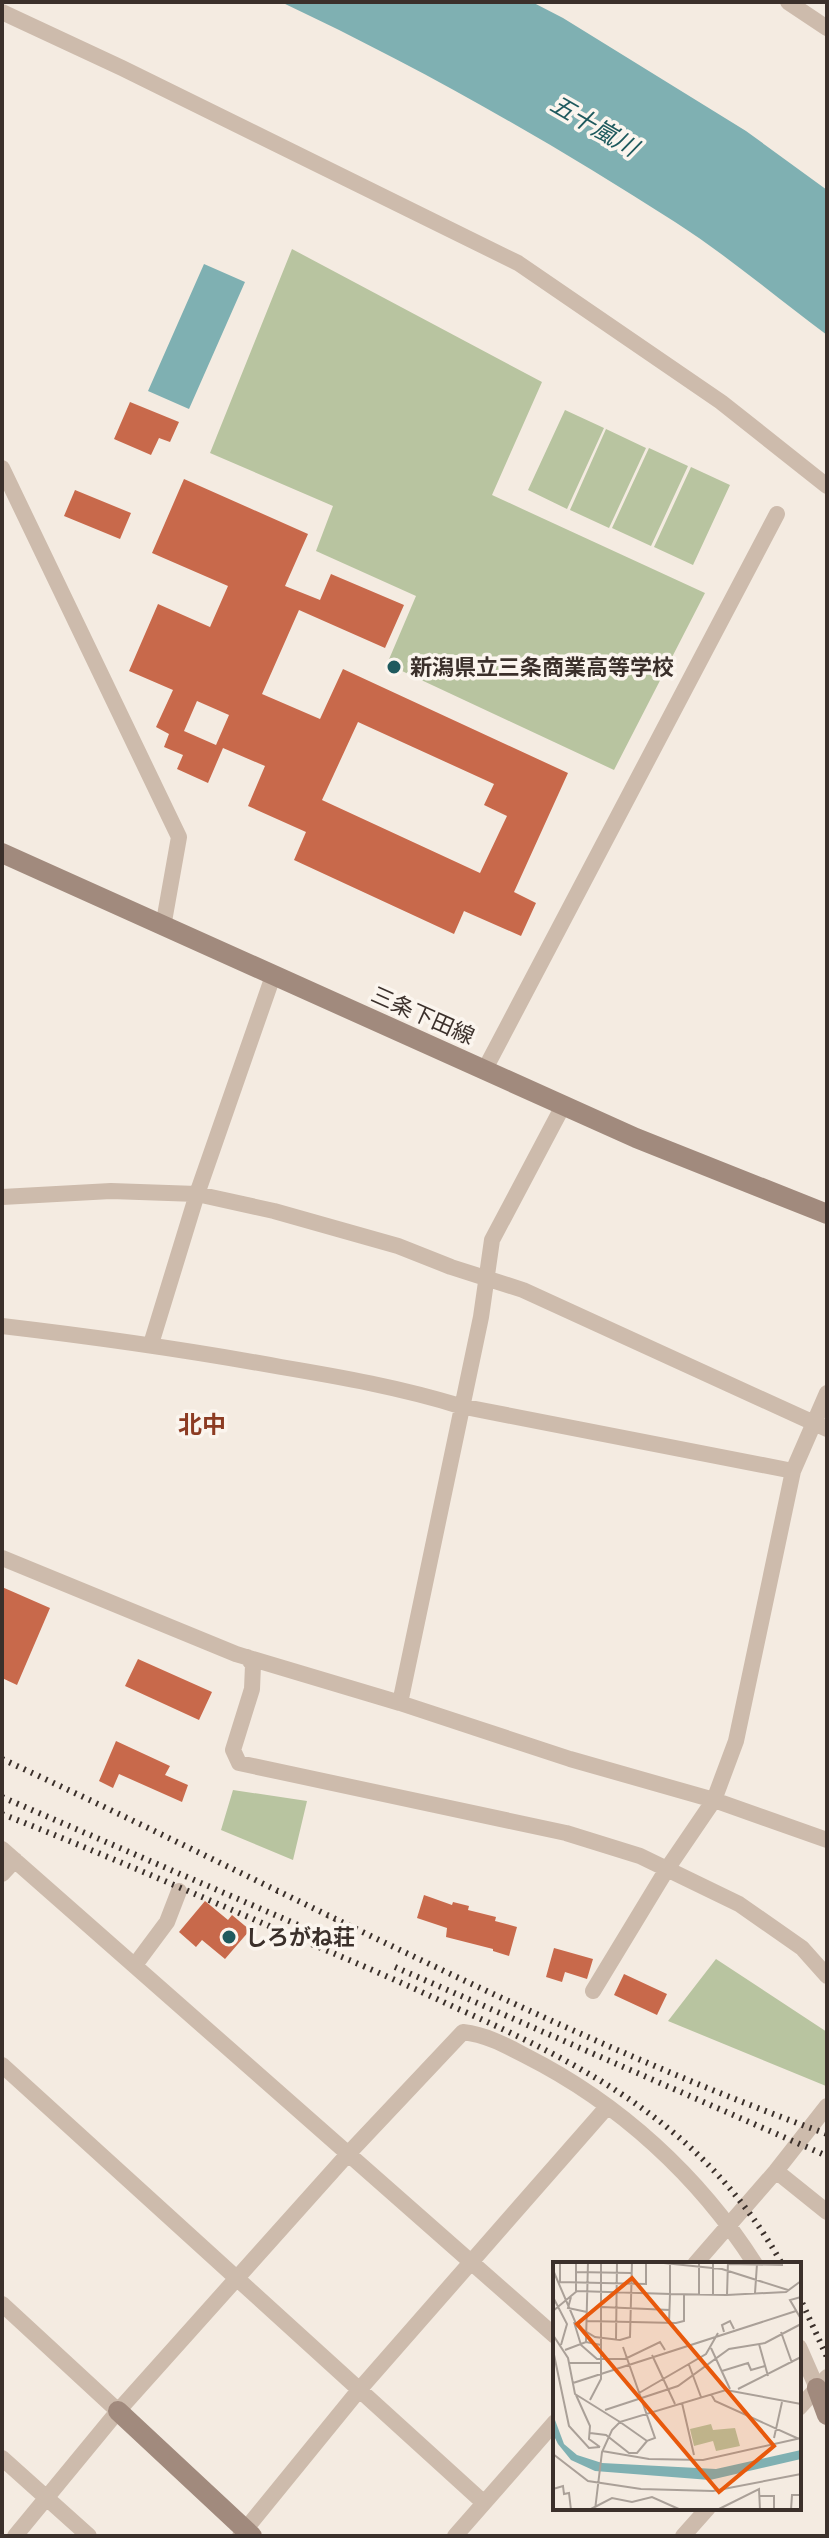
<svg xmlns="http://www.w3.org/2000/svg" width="829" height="2538" viewBox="0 0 829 2538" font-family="'Archivo Narrow','Noto Sans JP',sans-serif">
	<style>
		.green { fill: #b8c4a0 }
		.water { fill: #7fb0b2 }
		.building { fill: #c8694b; fill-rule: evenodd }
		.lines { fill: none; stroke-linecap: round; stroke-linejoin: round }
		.street { stroke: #cdbbac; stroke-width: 16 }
		.secondary { stroke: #a18a7d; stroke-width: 20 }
		.rail { stroke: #3b302b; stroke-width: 6; stroke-dasharray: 2 6; stroke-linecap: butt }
		.poi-dot { fill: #1f5a5e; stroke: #fbf5ee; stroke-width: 3 }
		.labels { text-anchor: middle; stroke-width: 7; stroke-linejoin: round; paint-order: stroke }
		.poi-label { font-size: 22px; font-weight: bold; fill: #3b302b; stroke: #fbf5ee; text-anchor: start }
		.street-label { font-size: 22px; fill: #3b302b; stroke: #fbf5ee }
		.water-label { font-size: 24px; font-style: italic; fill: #1f5a5e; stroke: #fbf5ee }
		.neighbourhood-label { font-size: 24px; font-weight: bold; fill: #8c3b22; stroke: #fbf5ee }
		.inset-road { fill: none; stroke: #aaa098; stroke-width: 2 }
		.view { fill: #e8590c; fill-opacity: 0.15; stroke: #e8590c; stroke-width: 4 }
		.inset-edge { fill: none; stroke: #3b302b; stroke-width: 4 }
	</style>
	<rect width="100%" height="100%" fill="#f4ebe1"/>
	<path class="green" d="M292,249L542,382L492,495L705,593L614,770L387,664L416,596L316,551L333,506L210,453Z
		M565,410L604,428L567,509L528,490Z
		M606,429L646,448L609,528L570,510Z
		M649,448L688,466L651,546L612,528Z
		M691,467L730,485L693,565L654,547Z
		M233,1790L307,1801L293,1860L221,1830Z
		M716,1959L827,2032L826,2086L668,2021Z"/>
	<path class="water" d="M281,2H532L563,18L746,131L827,190V335C777,298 728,256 675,222C549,141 417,66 281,2Z
		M204,264L245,282L189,409L148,391Z"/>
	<path class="building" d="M130,402L179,422L170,442L159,438L151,455L114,439Z
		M184,479L308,534L285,586L320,600L331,574L404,605L385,648L299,610L262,694L320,719L343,669L568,773L514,892L536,903L521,936L464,911L454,934L294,860L306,832L248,806L265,766L223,748L208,783L177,769L183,755L164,747L169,734L156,727L173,690L129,671L158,604L210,627L228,586L152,553ZM197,701L229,715L216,745L184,731ZM358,722L494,784L484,805L507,816L480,873L322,800Z
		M75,490L131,513L120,539L64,516Z
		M2,1587L50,1608L17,1685L2,1678Z
		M138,1659L212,1692L199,1720L125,1686Z
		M116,1741L170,1766L165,1775L188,1785L182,1802L119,1774L113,1788L99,1781Z
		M424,1895L452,1905L453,1902L469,1906L468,1910L496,1917L495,1921L517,1927L509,1956L493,1951V1949L446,1937L447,1928L417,1918Z
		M205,1901L228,1920L232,1915L250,1930L225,1959L202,1940L196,1947L179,1932Z
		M554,1948L593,1959L587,1979L565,1972L562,1982L546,1977Z
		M624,1974L667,1994L657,2015L614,1995Z"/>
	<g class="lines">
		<path class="street" d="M788,2L827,28
			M2,12L122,68L518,263L721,402L827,486
			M2,468L179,837L163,927
			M485,1069L777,514
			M2,1197L111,1191L197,1194L274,1211L398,1246L451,1267L523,1290L827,1429
			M2,1326C96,1337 188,1350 281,1367C341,1377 402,1388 460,1406L793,1471
			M151,1344L197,1194L273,976
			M2,1558L236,1654L400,1703L570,1759L714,1800L827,1840
			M247,1657L253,1665L252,1689L233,1750L239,1763L566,1833L640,1856L739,1904L802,1948L827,1976
			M400,1703L481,1317L492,1240L564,1104
			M2,1849L555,2336
			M2,1874L15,1860
			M135,1965L167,1922L179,1891
			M593,1991L667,1869L714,1800L736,1741L793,1471L827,1393
			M2,2065L484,2503
			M776,2171L827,2212
			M695,2264L776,2171L827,2106
			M2,2304L118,2411
			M799,2347L817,2388
			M799,2408L827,2377
			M2,2458L89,2536
			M15,2536L118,2411L348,2154L463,2032C487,2035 505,2045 526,2056C619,2103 699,2176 755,2264
			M240,2536L359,2390L607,2107
			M455,2536L555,2422
			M683,2536L708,2508"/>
		<path class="secondary" d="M2,853L636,1138L827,1214
			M817,2388L827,2415
			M118,2411L252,2536"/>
		<path class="rail" d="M2,1759C276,1885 543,2031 827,2134
			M2,1797L340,1943
			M2,1814C104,1854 204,1898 304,1941C355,1962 405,1984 454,2007C590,2067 707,2129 782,2264
			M395,1967L827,2156
			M799,2296L827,2357"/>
	</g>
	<g class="poi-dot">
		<circle cx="394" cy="667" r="8"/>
		<circle cx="229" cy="1937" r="8"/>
	</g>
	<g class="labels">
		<g class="poi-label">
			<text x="410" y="675">新潟県立三条商業高等学校</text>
			<text x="245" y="1945">しろがね荘</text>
		</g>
		<g class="street-label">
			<text transform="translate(423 1015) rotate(24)" y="8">三条下田線</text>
		</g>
		<g class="water-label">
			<text transform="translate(594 126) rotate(30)" y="8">五十嵐川</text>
		</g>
		<g class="neighbourhood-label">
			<text x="202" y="1433">北中</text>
		</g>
	</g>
	<g transform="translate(553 2262)">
		<rect width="248" height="248" fill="#f4ebe1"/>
		<path d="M158,162L160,168L182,166L187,184L163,189L160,179L141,184L137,167Z" fill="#b8c4a0"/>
		<path d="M0,123L2,158L11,182L24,193L49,201L163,207L248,188V197L157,218L42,209L18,198L5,182L0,172Z" fill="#7fb0b2"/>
		<path class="inset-road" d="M7,0V20L93,22V0M101,0L169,7L235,28M117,0V32L174,33M146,0V34M160,0V32M175,0L174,33L233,30L248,19M175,2L230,3M0,8L24,64L42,75L67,78L77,75L79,0M23,10L78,11M23,29V0M202,31L204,2M0,35L14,62L8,83M18,35L15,46L34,50M248,35L237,38L248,57M49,45L117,48M0,49L24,29L117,32L116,62M34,59L123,61L131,59V33M21,60L28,83L44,97H72L107,80L112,88M171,70L169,63L177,59L181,67M228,70L239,101M0,73L15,96L22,132L67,160L173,128L248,142M63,78L64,0M33,80L35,0M206,82L215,114M158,86L177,127M0,88L16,164L36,186L47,185M12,88L33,80L48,83M99,93L122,142M16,101H48M136,103L148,135M169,109L195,101L198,108L212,104M20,121L243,49M185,127L248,95M86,131L153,92L165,71M158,132L162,139L246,177M23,133L37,164L36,177L47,185M37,138L48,117V0M129,141L141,193M52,148L125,124L176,87L212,81L248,62M37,171L53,173L76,191H84L94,179M221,176L229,140M49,189L96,197L150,198L248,176M0,192L35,219L88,227L160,229L248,212M0,227L10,224L11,232L16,231L18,248M207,234H221V248M36,248L59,236L79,240L99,235L128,248M42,248L49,190L59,168L67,160L94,179L102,176L70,85M164,248L206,227L207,248M238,248L239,233H248"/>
		<path class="view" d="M79,16L221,184L166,230L24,62Z"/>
		<rect width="248" height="248" class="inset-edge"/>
	</g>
	<rect width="829" height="2538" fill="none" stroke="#3b302b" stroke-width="8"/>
</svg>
